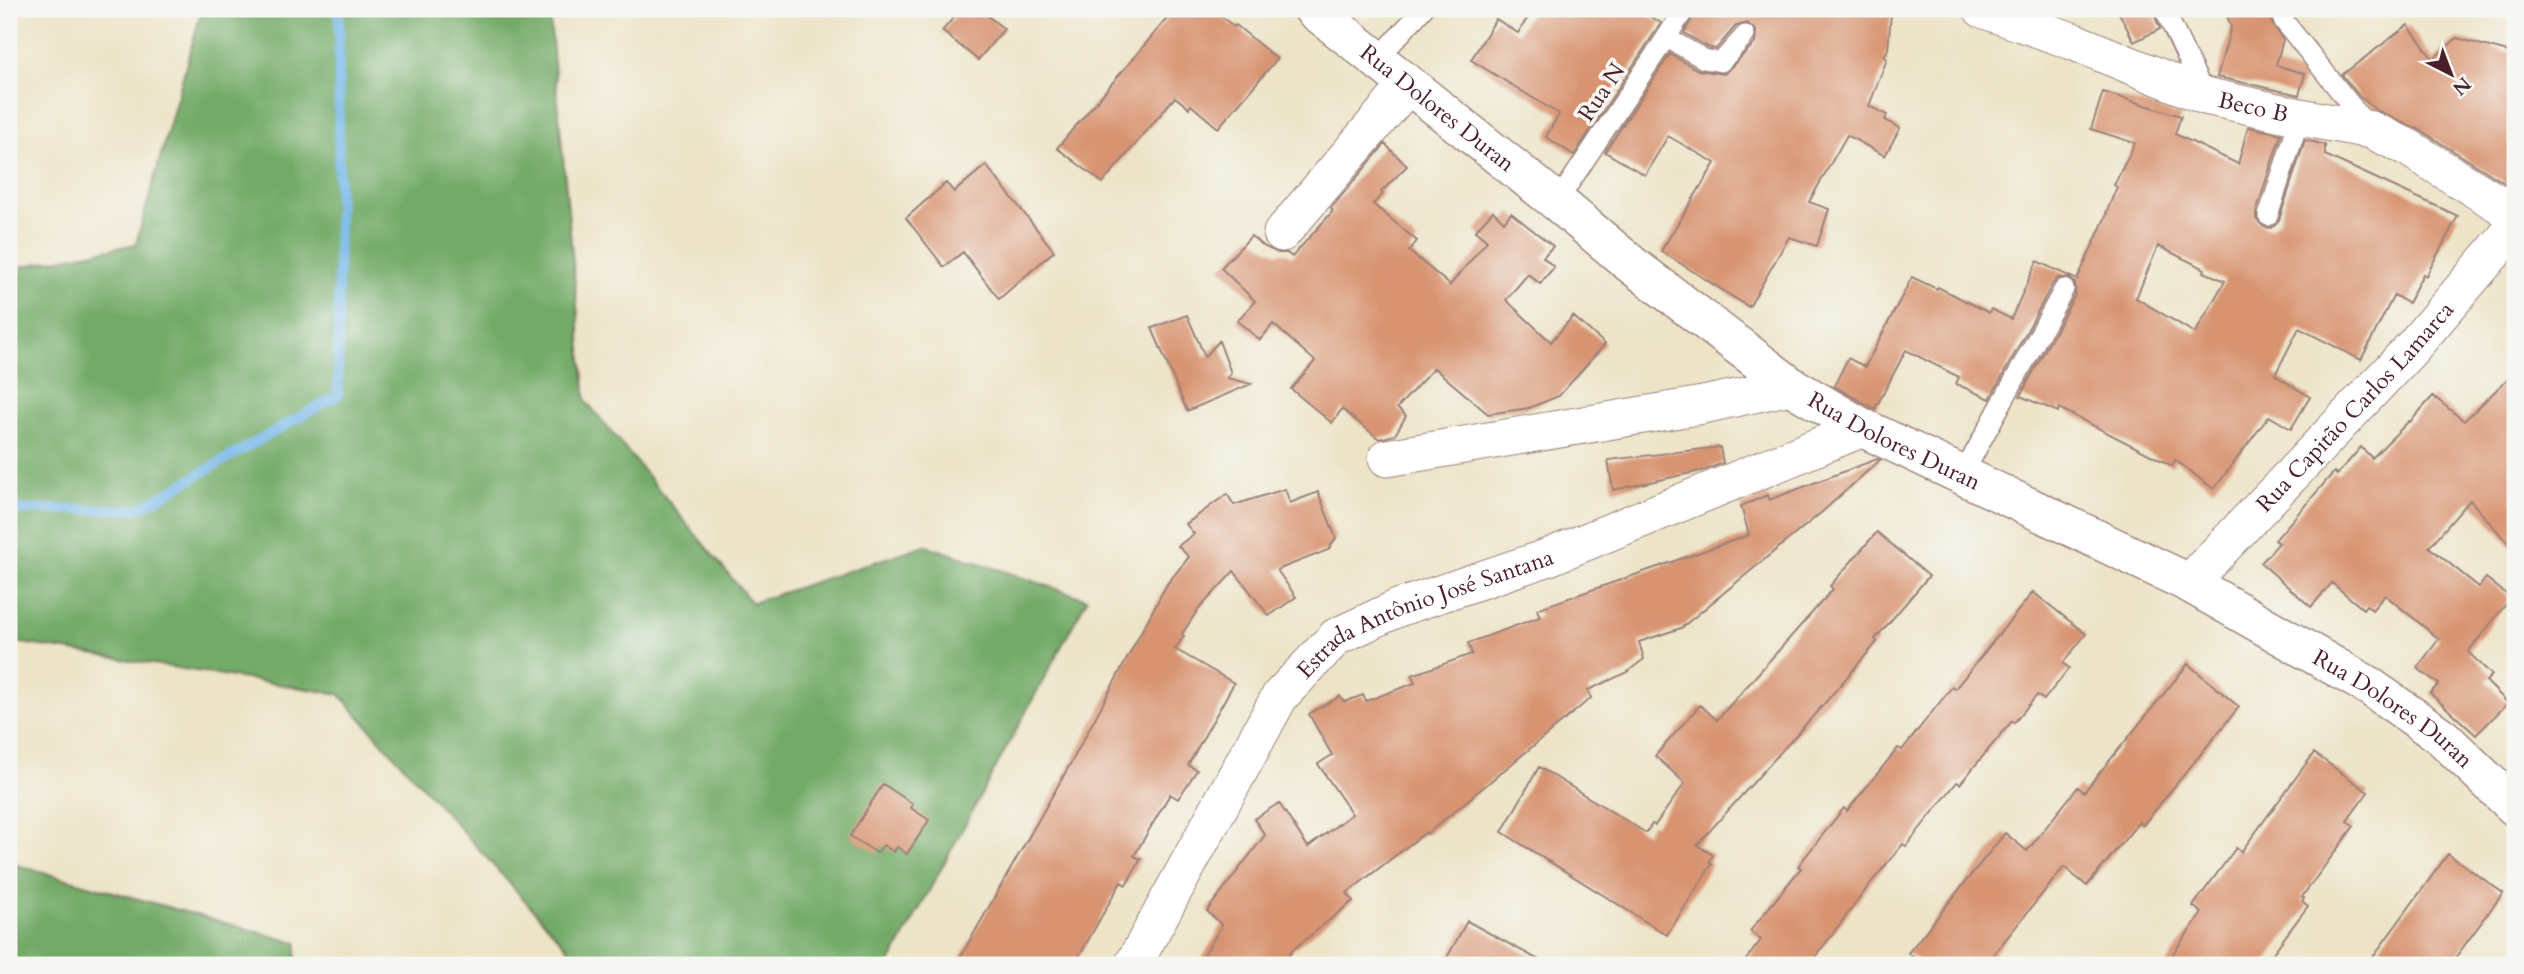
<svg xmlns="http://www.w3.org/2000/svg" width="2524" height="974" viewBox="0 0 2524 974" font-family="Cardo,serif">
	<style>
		.forest { fill: #73aa68; stroke: #5e644a; stroke-width: 2 }
		.lines { fill: none; stroke-linecap: round; stroke-linejoin: round }
		.stream { stroke: #74b7ea; stroke-width: 10 }
		.building { fill: #d89370; fill-rule: evenodd }
		.service-casing { stroke: #9c827a; stroke-width: 22 }
		.minor-casing { stroke: #9c827a; stroke-width: 39 }
		.tertiary-casing { stroke: #9c827a; stroke-width: 41 }
		.service { stroke: #fff; stroke-width: 19 }
		.minor { stroke: #fff; stroke-width: 37 }
		.tertiary { stroke: #fff; stroke-width: 38 }
		.labels { text-anchor: middle; stroke-width: 7; stroke-linejoin: round; paint-order: stroke }
		.street-label { font-size: 23px; fill: #4a1f2b; stroke: #f6f6f2 }
	</style>
	<rect width="100%" height="100%" fill="#f6f6f2"/>
	<filter id="ink" filterUnits="userSpaceOnUse"><feTurbulence type="fractalNoise" baseFrequency=".0143" numOctaves="2"/><feDisplacementMap in="SourceGraphic" scale="14" xChannelSelector="R" yChannelSelector="G"/><feConvolveMatrix kernelMatrix="1 2 1 2 8 2 1 2 1" color-interpolation-filters="sRGB"/></filter>
	<filter id="wash" filterUnits="userSpaceOnUse"><feTurbulence type="fractalNoise" baseFrequency=".00686" numOctaves="4" result="noise"/><feDisplacementMap in="SourceGraphic" scale="28" xChannelSelector="R" yChannelSelector="G"/><feGaussianBlur stdDeviation="1.57" result="paint"/><feColorMatrix in="noise" values="0 0 0 0 0 0 0 0 0 0 0 0 0 0 0 0 0 1.4 0 .05"/><feComposite in="paint" operator="in"/></filter>
	<g filter="url(#wash)">
		<rect width="100%" height="100%" fill="#ede4c8"/>
		<path class="forest" d="M202,9H549L586,401L752,603L925,545L1087,599L889,965H583L339,694L9,641V269L136,244Z
			M9,863L297,943L295,965H9Z"/>
		<g class="lines">
			<path class="stream" d="M9,510L139,509L338,395L339,9"/>
		</g>
		<g id="blocks">
			<path class="building" d="M961,9H979L1004,29L978,60L942,31Z
				M1175,9H1213L1234,27L1236,25L1277,59L1218,128L1191,105L1189,108L1175,97L1103,183L1057,148Z
				M1533,9H1638L1661,23L1574,155L1546,137L1559,114L1471,60L1496,19L1518,33Z
				M1697,9H1880L1891,14L1888,49L1884,57L1887,59L1869,106L1887,115L1885,120L1900,128L1885,156L1847,135L1809,202L1829,209L1817,246L1789,237L1749,307L1661,251L1715,163L1668,136L1645,175L1605,152L1670,54L1698,70L1724,74L1755,43L1756,31L1747,23L1736,26L1716,49L1708,47L1684,33Z
				M2117,9H2152L2160,29L2134,42Z
				M2225,9H2279L2272,15L2271,21L2283,40L2276,65L2305,74L2299,95L2217,77L2231,27Z
				M2408,25L2433,59L2457,38L2515,54V181L2511,187L2418,129L2376,110L2360,97L2342,75Z
				M2103,92L2181,116L2175,134L2238,164L2248,127L2281,134L2256,212V219L2264,227L2271,228L2279,220L2305,140L2325,145V155L2458,216L2426,276L2423,274L2408,303L2394,295L2361,360L2299,328L2275,375L2310,397L2291,429L2269,416L2214,489L2175,460L2172,466L2059,408L2058,412L2020,396L2075,295V283L2069,278H2058L2053,283L1990,399L1956,384L1959,377L1906,350L1875,409L1834,386L1848,358L1865,367L1912,277L1937,289L1938,287L1989,313L1991,309L2011,319L2037,261L2077,280L2107,214L2106,213L2117,187L2114,185L2135,143L2091,129ZM2158,246L2205,269L2204,272L2225,281L2195,333L2136,298Z
				M1385,144L1407,166L1381,192L1383,194L1373,204L1417,241L1409,251L1450,285L1487,241L1475,231L1493,211L1504,222L1511,213L1553,246L1543,257L1554,267L1540,284L1528,274L1506,300L1551,342L1573,316L1605,344L1559,396L1529,408L1488,414L1434,368L1397,408L1406,416L1395,435L1379,439L1342,409L1332,423L1291,389L1315,361L1273,324L1260,340L1237,321L1255,301L1221,268L1251,236L1265,247L1278,253H1287L1292,257L1333,211L1331,208Z
				M986,165L1054,251L999,299L963,252L944,267L906,218L946,183L954,192Z
				M1187,315L1205,357L1219,341L1231,373L1227,378L1251,384L1187,411L1152,328Z
				M2515,372V551L2470,500L2429,547L2479,587L2486,578L2511,598L2468,652L2492,675L2486,681L2508,703L2476,735L2430,693L2439,684L2417,668L2439,639L2385,595L2372,610L2366,605L2363,609L2332,583L2311,607L2261,563L2279,543L2275,540L2334,472L2337,475L2361,447L2372,458L2409,421L2410,422L2433,396L2464,421Z
				M1720,447L1723,463L1705,470L1613,490L1608,460Z
				M1877,459L1880,460L1822,512L1681,628L1639,642L1644,659L1626,673L1588,690L1591,698L1427,834L1426,832L1347,893L1353,901L1290,952L1291,953L1278,965H1198L1222,925L1207,911L1265,835L1254,819L1279,803L1308,847L1352,814L1318,764L1332,755L1309,714L1340,696L1344,702L1363,695L1366,701L1415,683L1412,675L1472,654L1468,643L1540,617L1537,609L1749,535L1741,506L1768,495L1769,500Z
				M1285,489L1290,503L1318,492L1336,538L1328,550L1277,570L1296,597L1269,616L1234,571L1197,611L1182,634L1184,636L1175,649L1234,683L1188,765L1197,770L1178,799L1170,794L1134,856L1141,859L1126,885L1121,882L1074,965H956L1072,761L1167,584L1189,557L1178,546L1194,534L1186,524L1227,494L1234,505Z
				M1877,532L1929,576L1875,639L1877,642L1824,704L1697,845L1713,855L1709,862L1712,864L1667,935L1502,832L1539,767L1646,833L1652,824L1655,825L1685,783L1655,756L1700,705L1717,720L1833,589L1830,586Z
				M2033,592L2086,634L2063,663L2069,668L2044,700L2037,695L2014,723L2012,721L1960,784L1957,782L1906,846L1903,844L1874,879L1809,965H1742L1761,940L1750,931L1801,868L1798,866L1844,808L1847,811L1898,748L1902,750L1952,687L1955,689Z
				M2188,664L2239,707L2143,825L2139,822L2087,886L2064,867L1985,965H1924L1908,953L2005,833L2027,851L2078,787L2084,792Z
				M2314,753L2368,792L2347,821L2354,826L2302,897L2304,898L2302,901L2308,906L2264,965H2165L2202,913L2193,906L2236,848L2241,852Z
				M883,784L913,804L911,808L929,820L907,854L897,847L894,852L883,845L877,853L850,836Z
				M2448,854L2503,893L2450,965H2367Z
				M1467,921L1548,965H1443Z"/>
		</g>
	</g>
	<g filter="url(#ink)">
		<use href="#blocks" fill-opacity="0" stroke="#9c827a" stroke-width="2"/>
		<g class="lines">
			<g class="service-casing">
				<path id="service" d="M2164,9L2204,93
					M2283,20L2370,129
					M1667,38L1704,59L1721,62L1745,35
					M1377,60L1423,9
					M1557,202L1685,9
					M2268,216L2300,117
					M1962,476L2064,289"/>
			</g>
			<g class="minor-casing">
				<g id="minor">
					<path id="s1" d="M1982,9L2072,41L2205,96L2300,117L2371,130L2407,147L2515,214"/>
					<path d="M1282,233L1408,85"/>
					<path d="M1387,458L1703,405L1791,386"/>
					<path id="s2" d="M2189,583L2410,350L2515,227"/>
					<path id="s3" d="M1133,965L1280,696L1336,637L1398,608L1549,557L1863,428"/>
				</g>
			</g>
			<g class="tertiary-casing">
				<g id="tertiary">
					<path id="s4" d="M1313,9L1557,202L1632,265L1791,386L1863,428L2189,583L2369,686L2442,737L2515,807"/>
				</g>
			</g>
			<use href="#service" class="service"/>
			<use href="#minor" class="minor"/>
			<use href="#tertiary" class="tertiary"/>
		</g>
	</g>
	<g class="labels">
		<g class="street-label">
			<text transform="translate(1601 92) rotate(-56)" y="8">Rua N</text>
			<text dy="8" stroke="none"><textPath href="#s1" startOffset="289">Beco B</textPath></text>
			<text dy="8" stroke="none"><textPath href="#s4" startOffset="159">Rua Dolores Duran</textPath></text>
			<text dy="8" stroke="none"><textPath href="#s2" startOffset="242">Rua Capitão Carlos Lamarca</textPath></text>
			<text dy="8" stroke="none"><textPath href="#s4" startOffset="726">Rua Dolores Duran</textPath></text>
			<text dy="8" stroke="none"><textPath href="#s3" startOffset="478">Estrada Antônio José Santana</textPath></text>
			<text dy="8" stroke="none"><textPath href="#s4" startOffset="1293">Rua Dolores Duran</textPath></text>
		</g>
	</g>
	<rect width="2524" height="974" fill="none" stroke="#f6f6f2" stroke-width="35"/>
	<g transform="translate(2451 74) rotate(138)" stroke="#f6f6f2" stroke-width="5" paint-order="stroke">
	<path d="M0-5L12 26L0 18L-12 26Z" fill="#4a1f2b"/>
	<text y="-10" font-size="19" font-weight="bold" text-anchor="middle" fill="#4a1f2b">N</text>
	</g>
</svg>
